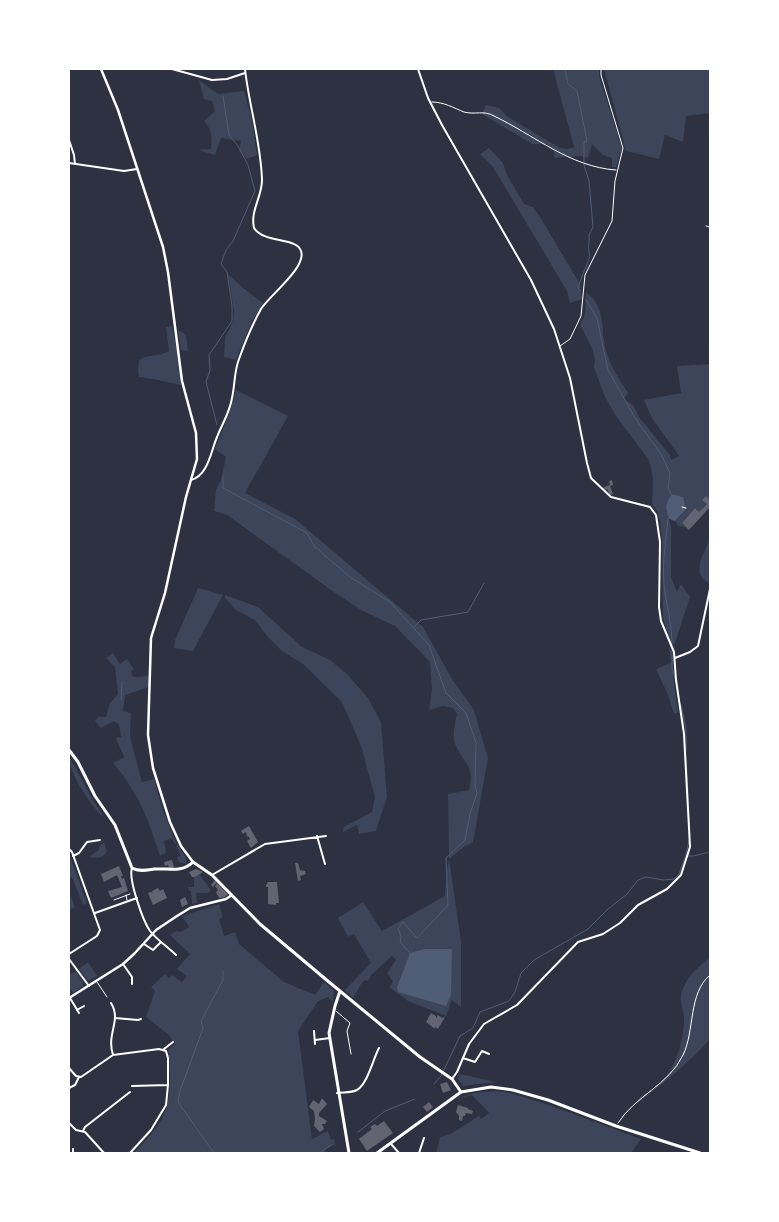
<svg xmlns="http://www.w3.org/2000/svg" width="779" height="1222" viewBox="0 0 779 1222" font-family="'Source Sans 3',sans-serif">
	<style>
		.green { fill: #3c4559 }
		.water { fill: #4f5d75 }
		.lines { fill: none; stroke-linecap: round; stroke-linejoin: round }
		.stream { stroke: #4f5d75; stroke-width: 1 }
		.building { fill: #626471 }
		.path { stroke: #fff; stroke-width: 1 }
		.service { stroke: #fff; stroke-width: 1 }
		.minor { stroke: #fff; stroke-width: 2 }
		.tertiary { stroke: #fff; stroke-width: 2.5 }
		.secondary { stroke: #fff; stroke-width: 3 }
		.primary { stroke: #fff; stroke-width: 3 }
	</style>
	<rect width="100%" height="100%" fill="#2d3142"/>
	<path class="green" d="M553,69H599V76L622,148L616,167H612V158L603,155L592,144L588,158L580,156L554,158V151L546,144H532L482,114L486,105L499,108L508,117L560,148L568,149L574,147Z
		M604,69H710V113L686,116L683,142L665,135L659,159L626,151Z
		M199,80L218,94L244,91L252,121L257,155L247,159L239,151L241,141L221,138L215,155L198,150L211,149C212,137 212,130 204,121L215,111L212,101L204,99Z
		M489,148L503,163L507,175L524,204L533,207L540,217L580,284L582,299L570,303L567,291L493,167L480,154Z
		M228,274L243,288L263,303L252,321L236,360L224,357L225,338L233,321L234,311Z
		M586,292C607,308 600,329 606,351C610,366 620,380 628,393L624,399L634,406L639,417L670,455L671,460L679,456L652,418L644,400L681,393L677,366L710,364V497L709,499L706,496L702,500L707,504L699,512L695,508L682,523L686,527L678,526L675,521L681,515L683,497L672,494L666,510L671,526V577L677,592L681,584L690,597L674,646L666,629L663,617L662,540L660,521L657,511L652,504L653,478L649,460L616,416L604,395L594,367L595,360L592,348L580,325L585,314Z
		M172,326L177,350L181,385L153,379L139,377L138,372L139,360C149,353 157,358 169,351L166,327Z
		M178,331C188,332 187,342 188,351L181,350Z
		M236,390L288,416L245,493L295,519L418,623L423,627L452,679L474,710L488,758L473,842L465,846L449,859L461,941V1007L452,1000L446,1016L408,1001L389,987L393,982L387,973L396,960L392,956L372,974L368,981L365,980L361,984L353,998L345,990L371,963L354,934L348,937L338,918L363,902L382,931L445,896L446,877L449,859L448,794L469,790C475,764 464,765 455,744C452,736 455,722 457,714L453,708L443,706L429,710L432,689L430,662L395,626L361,610L331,590L227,515L214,511L216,489L221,480L226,457L215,449L230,411Z
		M710,540V580L709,583C690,574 704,553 710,540Z
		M198,588L223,595L193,651L174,648L175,640Z
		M225,595L258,607L302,647L330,660L347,674L368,698L381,722L387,797L376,831L359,834L357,825L343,832L344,827L372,812L375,797L361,746L342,702L303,664L282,651L269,638L255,620L236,610L225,598Z
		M669,645L673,655V676L678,712L674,714L668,695L656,669L671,663Z
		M113,653L120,664L127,659L134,669L131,671L133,677L148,676L149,687L125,695L123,711L131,713L130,737L142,782L154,779L162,808L176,843L175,844L172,838L164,841L166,853L160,856C148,818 139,794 113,763L124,757L116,738L121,737L119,725L114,721L101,728L95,721L98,717H106L110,703L118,694L115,667L106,658Z
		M69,756L94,802L103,815H101C89,802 69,774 69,756Z
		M104,842L107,852C104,857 94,860 90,856L99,850L100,845Z
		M177,844L186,858V864L179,862L177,857L181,856L176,845Z
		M69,854L87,903L83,905L72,877L69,878Z
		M199,874L211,890L209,893H196L197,903L192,904L191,891H189L188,887H194V878Z
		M69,890L75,908L69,909Z
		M219,904L223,917L219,919L224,936L235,932L239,944L284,982L315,995L324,982L334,991L333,1002L328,997L318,1001L298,1031L312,1139L328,1131L331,1140L334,1139L335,1144L325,1150L326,1153H134C160,1125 170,1116 170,1075C169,1066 170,1059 168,1050L175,1044L169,1035L146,1017L155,991L151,987L165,974L169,978L172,975L182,982L187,976L177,969L190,954L170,935L176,931L181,932L189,927L182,916Z
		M710,958V1039C689,1063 665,1082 640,1101L637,1100C646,1092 661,1084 668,1074C678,1059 684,1036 684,1018C684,1011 680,1003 681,997C683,980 697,967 710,958Z
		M88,962L97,976L88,981L79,969Z
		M76,971L83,982V986L73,993L69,987V975Z
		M460,1074L496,1082L463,1086L458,1079Z
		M495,1091L507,1092L552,1106L641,1139L631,1153H436L440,1137L451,1134L479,1116L481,1119L489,1113L472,1095L459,1098L474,1093Z"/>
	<path class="water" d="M672,494L683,497L686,509L675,521L669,519C665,509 665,503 672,494Z
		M425,949H452L451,995L446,1006L398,992L397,987L410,953Z"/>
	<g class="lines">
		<path class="stream" d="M565,69L568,84L577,91L587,141L584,142V165L589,181L593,227L589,235C590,242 587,249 590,256L578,287L580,291
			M586,300L597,318L608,370L635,418L661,454L670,473L668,488L671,494
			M217,425L206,382L210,370L209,355L232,321V306L227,272L221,264L226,250L233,241L255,191L248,165L238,146L229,135L223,96
			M223,476V488L307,533L314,546L350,577L390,602L429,645L446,693L466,713L476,743L475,785L477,793L470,814L465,840L446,858L448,905L417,938L403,922L398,929L401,936L400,942L410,953
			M668,519C666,540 662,562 664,584C666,604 672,624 672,645
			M414,627L421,620L468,612L484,583
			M672,650V667L675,679
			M121,700L122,682
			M681,705L686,729V751
			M686,756L690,835
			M687,856H693L710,852
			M434,1084L441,1076L460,1036L473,1028L480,1012L509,1001L515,992L521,973L534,960L588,929L608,909L627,894L638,880L646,877L664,880L674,879L679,874L686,855L689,840
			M358,1132L385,1111L415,1099
			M214,1153L178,1102L180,1091L203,1028L201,1021L223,980V971
			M319,1153L331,1145"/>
	</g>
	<path class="building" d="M612,480L613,485L610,486L613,494L610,495L607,489L605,490L604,487L610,485L609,481Z
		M706,496L709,499L710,497V507L689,530L682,523L695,508L699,512L707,504L702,500Z
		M249,826L258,842L251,848L247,841L250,839L248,836L247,837L246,832L243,834L241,831Z
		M172,860L174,867L169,869L168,865L165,866L164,862Z
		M295,863H298L300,870L305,871L306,874L300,876L301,880L298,881Z
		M119,866L123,876H121L122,879L124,878L128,891L111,898L108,891L122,887L117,875L104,882L101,874Z
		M196,869L203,872L195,877H192L189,872Z
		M215,880L217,882L213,887L211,885Z
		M268,882H277L279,903H276V905L268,904V887H266V885Z
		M217,883L228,894L225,897L219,898L216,892L218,890L215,886Z
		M158,888L160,891L163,889L167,898L153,905L148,893L151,892L153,893L152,891Z
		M185,897L188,904L182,907L180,900Z
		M431,1013L436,1016V1018L438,1015L442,1018L445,1017L438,1029L435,1027V1029L426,1022Z
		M447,1082L451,1090L443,1093L440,1084Z
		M322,1098L327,1104L319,1113V1116L327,1121L325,1124H322L324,1129L320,1132L314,1126L315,1119L314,1111L309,1107L313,1100L319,1104Z
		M429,1102L433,1107L427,1112L423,1107Z
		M458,1105L468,1108V1109L473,1111L472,1114L466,1113L465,1116H463L462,1121L459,1120V1116L456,1112Z
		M384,1121L393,1133L367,1151L359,1139L372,1129L370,1127L375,1124L377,1126Z"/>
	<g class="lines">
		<path class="path" d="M432,102C444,102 454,108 464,112C475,115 484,110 494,116C534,135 570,167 616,170
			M706,226L710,227
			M682,507L686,508
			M618,1123C635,1096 669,1085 683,1055C695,1031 688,993 710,975"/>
		<path class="service" d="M560,346L570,339L581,316L585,275L612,221L615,181L623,148L601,75V69
			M126,895L127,900
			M114,900L130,894
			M97,982L107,997
			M336,1011L350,1023L347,1031L351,1054"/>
		<path class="minor" d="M172,69L212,80L227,79L245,73
			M418,69L428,98L442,125L531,280L554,329L570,378L587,463L591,478L611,497L650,507L656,515L660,542L659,607L661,621L674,652L676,680L684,734L690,847L681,875L667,889L638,905L620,923L603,934L578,942L517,1005L484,1024L469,1044L457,1072L452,1079
			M69,140L74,155L75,164
			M69,163L124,171L137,169
			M191,480C208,476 211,451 217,437C222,424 230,412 232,398C235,385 234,372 239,359C245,342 252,325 261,309C270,295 307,267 301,251C297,237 265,244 254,228C250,211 262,197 262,180C261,142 249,106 245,69
			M675,658L690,652L698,646L710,589
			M317,836L325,864
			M69,849L72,852L100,930L97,936L69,954
			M73,856L79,853L87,842L100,840
			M132,868C128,879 143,921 150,931C157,940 168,947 176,955
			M212,875L265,844L326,836
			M95,913L137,898
			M144,944L153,950L161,942
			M69,959L89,986
			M123,964L132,977V984
			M70,998L79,1013
			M111,1003C122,1021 106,1033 113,1055
			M77,1010L84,1006
			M115,1018L138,1020L141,1019
			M314,1031L315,1044
			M315,1040L330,1038
			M164,1049L173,1042
			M463,1058L475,1062L482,1051L489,1054
			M69,1068L76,1076L81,1077L113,1055L159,1049L166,1051L168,1058V1085L166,1105L151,1130L130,1153
			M132,1086L168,1085
			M69,1088L75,1085L79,1077
			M337,1093C343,1092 351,1093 357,1090C368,1083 373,1059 379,1048
			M69,1123L76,1130L85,1132L104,1153
			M83,1131L85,1127L130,1092
			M391,1144L399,1153
			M73,1149V1153
			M419,1153L424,1138"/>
		<path class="tertiary" d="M101,69L118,110L163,247L168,272L182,381L196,433L197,459L186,497L165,593L151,638L148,735L153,768L170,822L181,846L193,862
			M69,998L123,964L134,954L156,930L177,916L190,908L226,899L232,895"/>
		<path class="secondary" d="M69,750L78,762L95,796L115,825L132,868C139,872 147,870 154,869C168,868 182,873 193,862L212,875L260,924L329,982L420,1057L452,1079L461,1092
			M340,991L335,1006L329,1033L349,1153"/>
		<path class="primary" d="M377,1153L461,1092L491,1087L513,1090L548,1100L616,1126L700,1153"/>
	</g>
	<rect width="779" height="1222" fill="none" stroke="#ffffff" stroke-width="140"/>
</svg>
